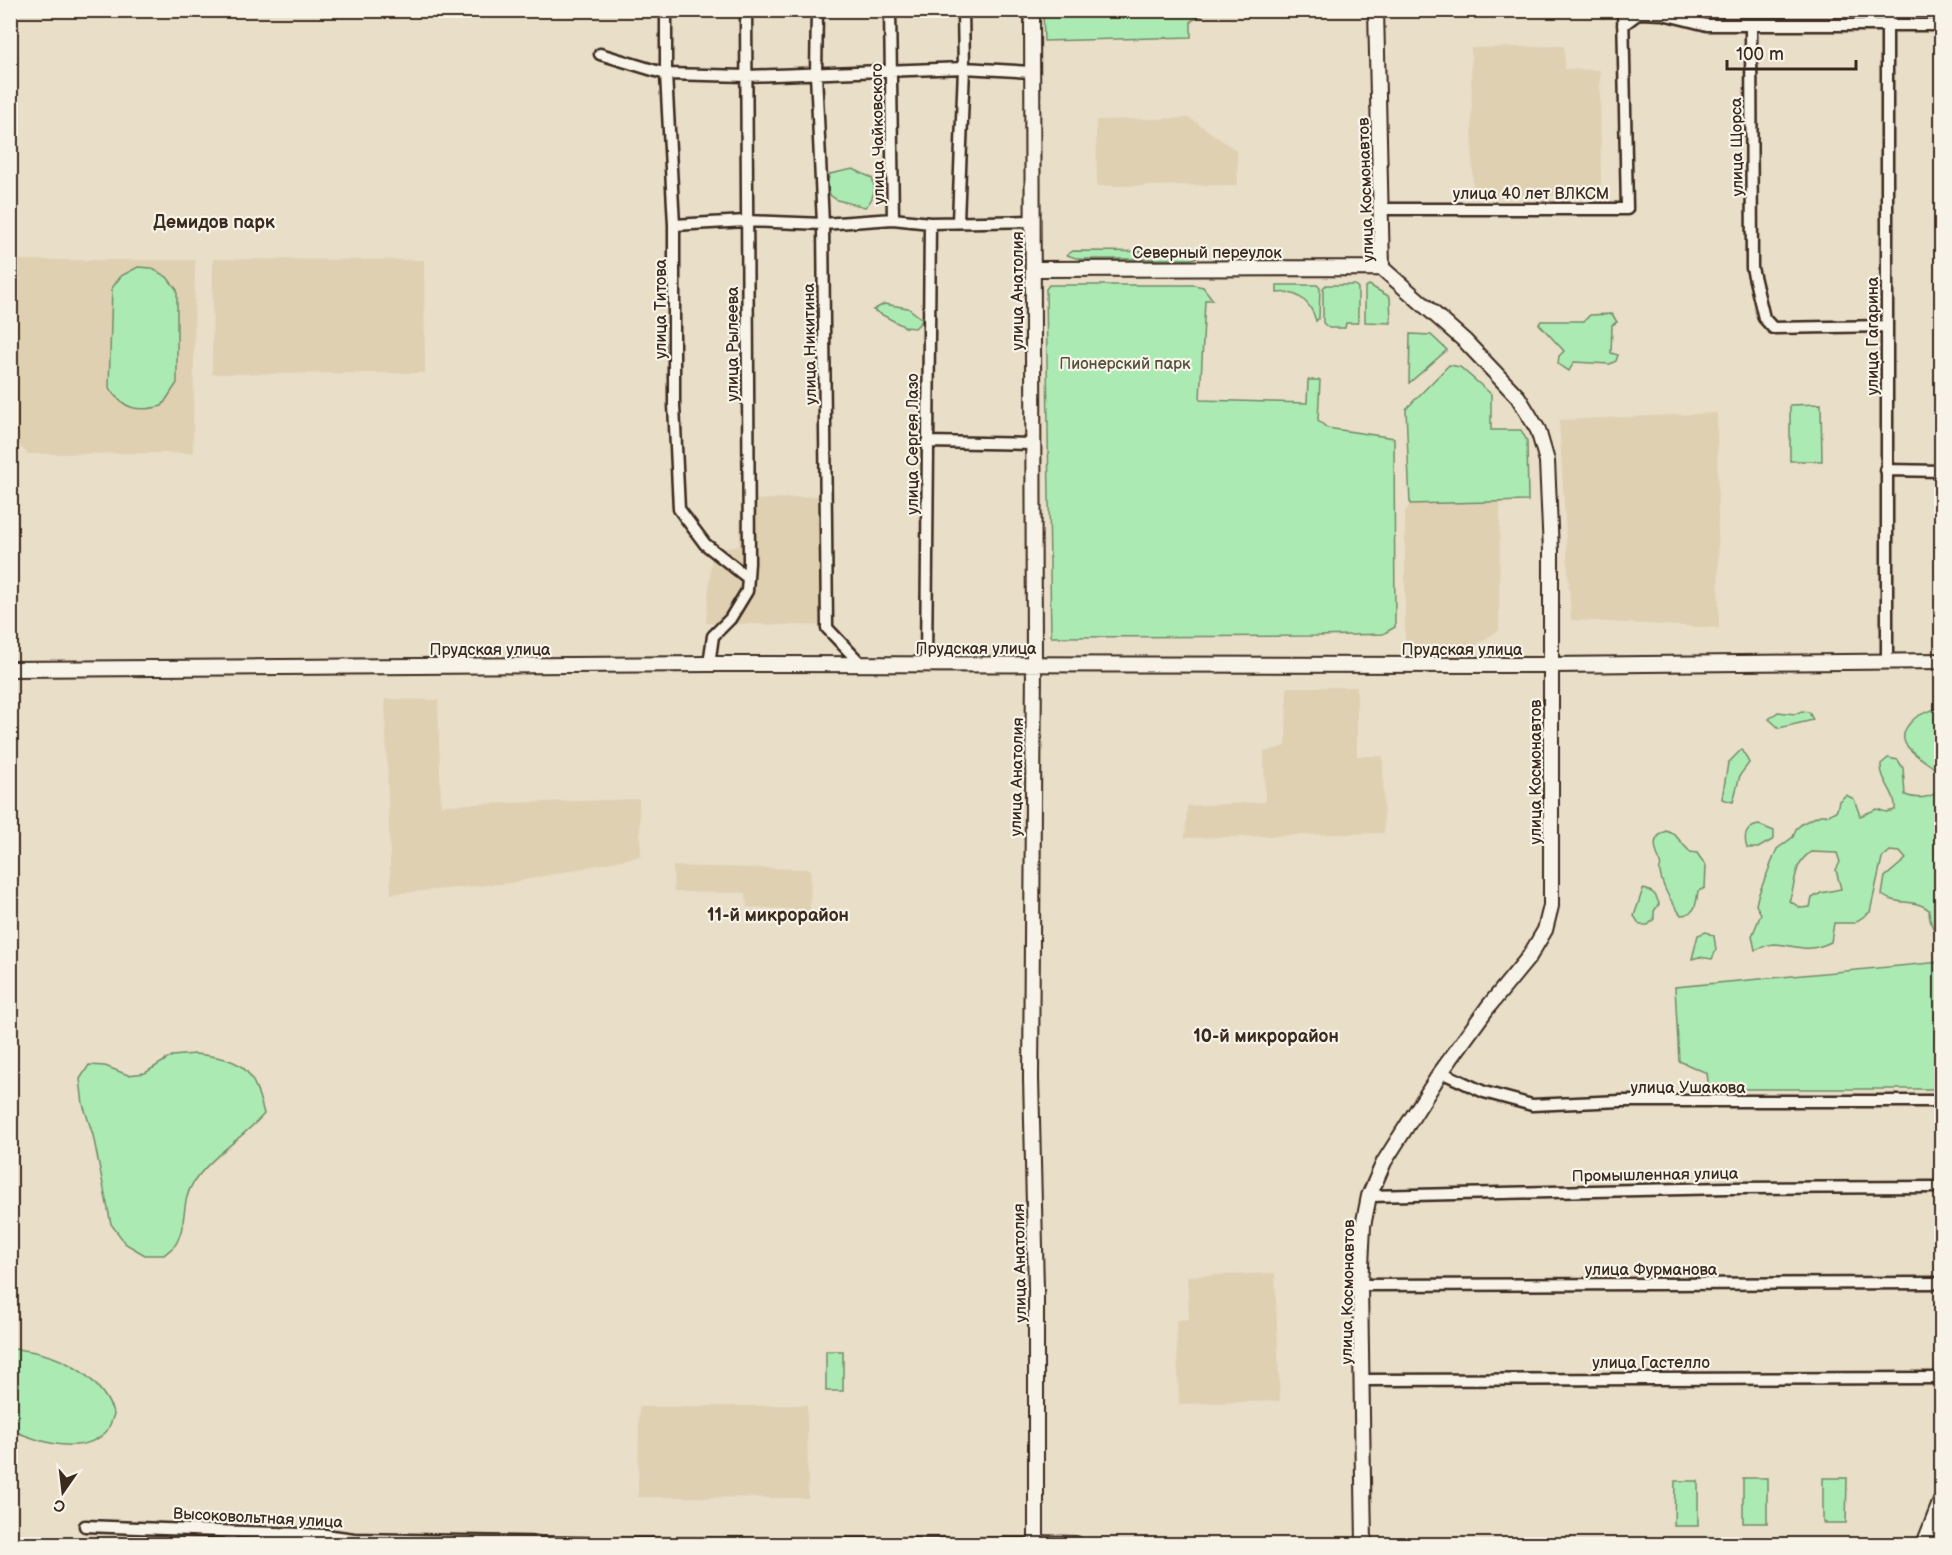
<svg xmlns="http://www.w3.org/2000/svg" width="1952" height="1555" viewBox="0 0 1952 1555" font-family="'Balsamiq Sans',sans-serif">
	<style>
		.built { fill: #dfd0b2 }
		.green { fill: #abebb3; stroke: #738a68; stroke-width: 1.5; fill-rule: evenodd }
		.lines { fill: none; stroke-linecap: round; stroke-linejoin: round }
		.street-casing { stroke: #3b2a1e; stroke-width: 15 }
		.secondary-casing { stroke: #3b2a1e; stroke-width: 18 }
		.street { stroke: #f7f3e8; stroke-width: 10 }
		.secondary { stroke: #f7f3e8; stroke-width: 14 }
		.labels { text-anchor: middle; stroke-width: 4.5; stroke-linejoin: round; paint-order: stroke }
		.street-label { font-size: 16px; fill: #3b2a1e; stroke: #f7f3e8 }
		.park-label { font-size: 16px; fill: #51513c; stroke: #f7f3e8 }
		.neighbourhood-label { font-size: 18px; font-weight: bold; fill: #3b2a1e; stroke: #f7f3e8 }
	</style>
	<rect width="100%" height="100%" fill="#e9dec8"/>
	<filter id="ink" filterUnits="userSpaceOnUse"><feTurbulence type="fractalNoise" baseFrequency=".0167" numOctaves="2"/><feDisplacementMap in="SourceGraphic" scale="12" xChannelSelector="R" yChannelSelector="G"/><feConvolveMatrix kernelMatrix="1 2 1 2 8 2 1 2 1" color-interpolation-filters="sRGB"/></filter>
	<g filter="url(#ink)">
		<path class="built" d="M1564,46L1565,69L1600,70L1601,195L1473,196L1471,48Z
			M1190,118L1237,151L1238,185L1097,186L1096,120Z
			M213,259L424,260L425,373L212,374Z
			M10,260H195L193,453L28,454L11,437Z
			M1717,413L1719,628L1571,620L1559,420Z
			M832,495L830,626L706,623L712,551L739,546L741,501Z
			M1500,501L1499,630L1475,646L1405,645V512L1410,504Z
			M1287,687H1357V756H1383L1384,833L1185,838L1187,806L1265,802L1264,752L1286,746Z
			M385,699L438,700L441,805L639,799L641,856L510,883L391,894Z
			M673,866L811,869L810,910L747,907L746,893L674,892Z
			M1275,1273L1280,1401L1179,1404L1176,1320L1189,1319L1187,1276Z
			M807,1405L808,1498L638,1497L639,1407Z"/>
		<path class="green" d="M1043,11V10L1211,11L1191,21V37L1044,41Z
			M853,169L872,178C876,188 874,200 865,207L837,200L830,195L827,183L830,174Z
			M1073,251L1200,252L1202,255L1192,259H1079L1067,255Z
			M138,267L151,268L167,277L177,290V383L162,406C138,412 124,410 109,388L112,288L121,276Z
			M1049,285H1194L1203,287L1213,300H1205L1200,400L1307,403L1308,380H1320L1318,420L1327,428L1394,438L1395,627L1383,634L1318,636L1051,637L1046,289Z
			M1277,285H1317L1320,288L1319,318L1316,321C1311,302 1297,290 1277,293Z
			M1326,285H1355L1358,288V323H1346L1345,328H1329L1323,323V288Z
			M1369,285L1390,297L1391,323L1365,322V287Z
			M884,304L908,308L922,319L921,322L915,328L905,327L873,310Z
			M1612,314L1617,322L1612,325L1611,353L1618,355L1616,361L1610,364L1574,362L1569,371L1558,364L1559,356L1564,351L1539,324L1541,321H1584L1590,315Z
			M1410,334L1431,335L1447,350L1409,383Z
			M1449,365L1460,367L1491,394V430H1521L1527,441L1528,501L1410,504L1406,409Z
			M1821,404L1822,461H1790V405Z
			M1941,706V774C1927,758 1883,746 1915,718C1923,712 1933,711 1941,706Z
			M1802,711L1809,712L1813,720L1779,728L1769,719L1778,712L1795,714Z
			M1742,749L1749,763L1740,775L1733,802L1722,799L1728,763Z
			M1888,758L1898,760L1903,768L1905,795C1918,800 1931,798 1941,789V936C1932,932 1929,919 1929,910C1915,898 1897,906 1882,895L1885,877L1906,859L1900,852L1890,851L1882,858L1870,912L1854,923H1834L1831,942C1806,954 1798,945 1774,944C1768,944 1761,948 1755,950L1752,936L1761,914L1756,905L1758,896L1777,849L1793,837L1796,829L1803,823L1820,815H1829L1837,810L1839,801L1846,795L1854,799L1860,816L1877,809L1886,812L1895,810C1897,792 1880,782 1881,764ZM1811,852L1837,853L1840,862L1836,870L1841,889L1821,893L1812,898L1810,907L1801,908L1789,901C1797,883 1792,864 1811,852Z
			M1759,825L1774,831V839L1758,848H1747C1743,836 1746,827 1759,825Z
			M1666,831L1674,834L1690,852L1697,853L1706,866L1705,888L1698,891C1696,905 1696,914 1681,915C1672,903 1662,888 1660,872C1659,864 1662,871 1660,863C1656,849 1649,839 1666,831Z
			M1643,889C1653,891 1656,894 1659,904L1654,911V919L1648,925H1640L1634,916Z
			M1706,932L1714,936L1716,950L1712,959L1699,957L1692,959L1698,935Z
			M1941,962V1089H1709L1707,1073L1679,1061L1675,987Z
			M195,1054C243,1059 252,1066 264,1114C242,1139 212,1155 193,1183C181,1201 187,1224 177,1242C175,1247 168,1251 164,1255H145L126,1244L111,1224L93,1135L83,1104L80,1079L89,1065L105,1066L128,1075L145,1073L172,1056Z
			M11,1349C55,1351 98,1372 114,1414C112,1419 110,1427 106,1432C81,1457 38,1441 11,1430Z
			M826,1351H843V1391H826Z
			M1743,1478H1767V1523H1743Z
			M1823,1478H1847L1846,1523H1823Z
			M1675,1481H1698V1526H1674Z"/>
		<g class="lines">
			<g class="street-casing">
				<path id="street" d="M666,10V74L674,225V405L679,509L705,544L748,578
					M817,10L816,74L823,224L827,628L861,664
					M890,10L893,219L930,223L1033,221
					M1623,25L1639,13L1663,14L1707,25H1942
					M1751,25L1752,268L1764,318L1773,328L1887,326
					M600,54L666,74L747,76L964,68L1032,72
					M1380,209H1627L1623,10
					M958,221L964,68L963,10
					M674,225L746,221L823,224L893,219
					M927,442L1033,444
					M1886,470L1942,471
					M1887,661V10
					M709,664L713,636L730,619L747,591L749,563L746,10
					M926,665L930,223
					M1441,1072L1484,1092L1532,1105L1621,1101H1942
					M1369,1196L1727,1188L1942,1187
					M1360,1285L1942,1283
					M1362,1380L1942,1378
					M85,1526L325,1535L354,1539L625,1544H1035
					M228,1544L232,1532"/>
			</g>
			<g class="secondary-casing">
				<path id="secondary" d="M1032,10L1034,664L1031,1078L1036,1289V1543L1076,1544
					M1033,269L1382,268
					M10,669L709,664L1551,665L1942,661
					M1364,1544L1360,1285L1363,1226L1369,1196L1384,1162L1441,1072L1488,1007L1529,957L1545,930L1551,906V551L1547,461L1538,430L1518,397L1465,341L1382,268L1376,10
					M1924,1544L1942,1498"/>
			</g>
			<use href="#street" class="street"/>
			<use href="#secondary" class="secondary"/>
		</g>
	</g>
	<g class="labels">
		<g class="street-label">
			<text transform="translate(877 134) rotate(-91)" y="6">улица Чайковского</text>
			<text transform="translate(1736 147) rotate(-91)" y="6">улица Щорса</text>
			<text transform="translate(1365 190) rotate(-92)" y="6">улица Космонавтов</text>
			<text x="1531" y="199">улица 40 лет ВЛКСМ</text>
			<text x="1207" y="258">Северный переулок</text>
			<text transform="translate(1017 291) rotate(-90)" y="6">улица Анатолия</text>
			<text transform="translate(660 309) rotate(-90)" y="6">улица Титова</text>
			<text transform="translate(1872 336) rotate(-90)" y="6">улица Гагарина</text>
			<text transform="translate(732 344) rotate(-90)" y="6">улица Рылеева</text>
			<text transform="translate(809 344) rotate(-91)" y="6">улица Никитина</text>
			<text transform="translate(912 444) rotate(-90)" y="6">улица Сергея Лазо</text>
			<text x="976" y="654">Прудская улица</text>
			<text x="490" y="655">Прудская улица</text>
			<text x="1462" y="655">Прудская улица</text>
			<text transform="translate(1535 772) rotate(-90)" y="6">улица Космонавтов</text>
			<text transform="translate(1016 777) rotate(-89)" y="6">улица Анатолия</text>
			<text x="1688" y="1093">улица Ушакова</text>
			<text transform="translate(1655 1174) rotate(-1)" y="6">Промышленная улица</text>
			<text transform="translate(1019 1263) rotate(-91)" y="6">улица Анатолия</text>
			<text x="1651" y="1275">улица Фурманова</text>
			<text transform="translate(1347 1292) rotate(-89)" y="6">улица Космонавтов</text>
			<text x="1651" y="1368">улица Гастелло</text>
			<text transform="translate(258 1517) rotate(3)" y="6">Высоковольтная улица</text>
		</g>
		<g class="park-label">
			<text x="1125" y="369">Пионерский парк</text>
		</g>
		<g class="neighbourhood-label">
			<text x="214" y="228">Демидов парк</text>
			<text x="778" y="921">11-й микрорайон</text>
			<text x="1266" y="1042">10-й микрорайон</text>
		</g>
	</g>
	<rect width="1952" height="1555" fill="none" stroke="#f7f3e8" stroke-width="36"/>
	<rect x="18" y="18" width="1916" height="1519" fill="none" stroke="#3b2a1e" stroke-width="2" filter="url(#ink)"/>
	<g transform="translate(63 1492) rotate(194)" stroke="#f7f3e8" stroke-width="4.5" paint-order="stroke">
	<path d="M0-4.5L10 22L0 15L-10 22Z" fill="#3b2a1e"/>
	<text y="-9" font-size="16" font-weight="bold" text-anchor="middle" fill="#3b2a1e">С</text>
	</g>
	<path d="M1727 60v9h129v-9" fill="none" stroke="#3b2a1e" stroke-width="3"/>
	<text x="1736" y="60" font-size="18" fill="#3b2a1e" stroke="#f7f3e8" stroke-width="4.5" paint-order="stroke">100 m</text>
</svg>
